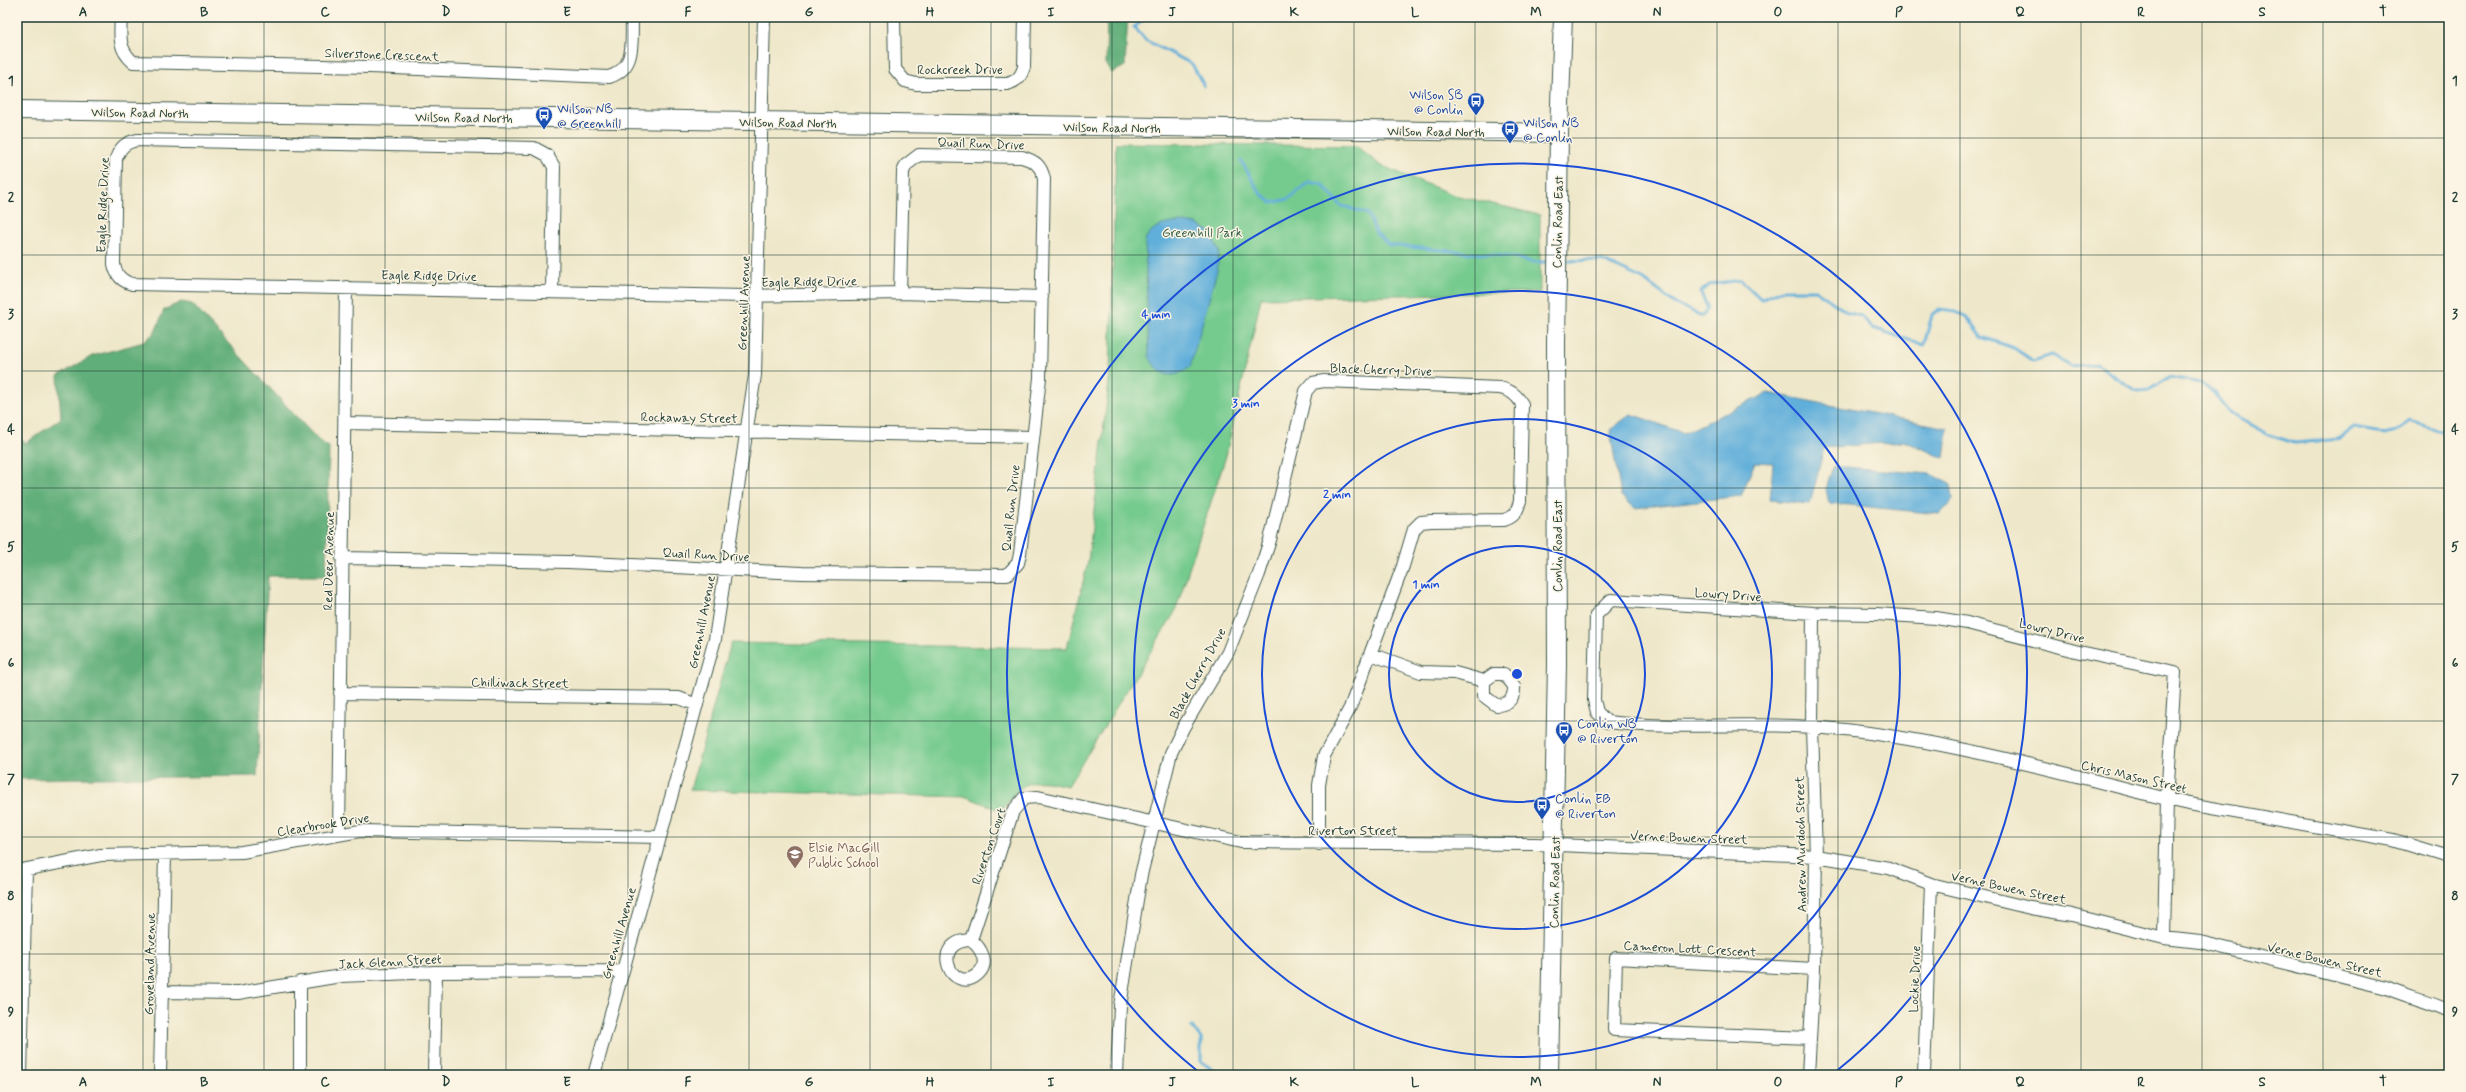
<svg xmlns="http://www.w3.org/2000/svg" width="2466" height="1092" viewBox="0 0 2466 1092" font-family="Mynerve,sans-serif">
	<style>
		.green { fill: #75ca8e; stroke: #4a8461 }
		.forest { fill: #60ae79; stroke: #407656 }
		.water { fill: #61afda; stroke: #407687 }
		.lines { fill: none; stroke-linecap: round; stroke-linejoin: round }
		.stream { stroke: #61afda; stroke-width: 3 }
		.street-casing { stroke: #3e564a; stroke-width: 14 }
		.secondary-casing { stroke: #3e564a; stroke-width: 20 }
		.street { stroke: #fff; stroke-width: 12 }
		.secondary { stroke: #fff; stroke-width: 18 }
		.grid { fill: none; stroke: #1f3d34; stroke-width: 1; stroke-opacity: 0.55 }
		.ring { fill: none; stroke: #1d4ed8; stroke-width: 2 }
		.labels { text-anchor: middle; stroke-width: 3; stroke-linejoin: round; paint-order: stroke }
		.street-label { font-size: 13px; fill: #1f3d34; stroke: #fcf5e5 }
		.transit-label { font-size: 13px; fill: #164399; stroke: #fcf5e5; text-anchor: start }
		.park-label { font-size: 13px; fill: #34604a; stroke: #fcf5e5 }
		.education-label { font-size: 13px; fill: #785e54; stroke: #fcf5e5; text-anchor: start }
		.centre { fill: #1d4ed8; stroke: #fcf5e5; stroke-width: 2 }
		.ring-label { font-size: 12px; text-anchor: middle; font-weight: bold; fill: #1d4ed8; stroke: #fcf5e5; stroke-width: 3; stroke-linejoin: round; paint-order: stroke }
		.neatline { fill: none; stroke: #1f3d34; stroke-width: 1.5 }
		.grid-label { font-size: 13px; text-anchor: middle; font-weight: bold; fill: #1f3d34 }
	</style>
	<rect width="100%" height="100%" fill="#fcf5e5"/>
	<filter id="ink" filterUnits="userSpaceOnUse"><feTurbulence type="fractalNoise" baseFrequency=".025" numOctaves="2"/><feDisplacementMap in="SourceGraphic" scale="8" xChannelSelector="R" yChannelSelector="G"/><feConvolveMatrix kernelMatrix="1 2 1 2 8 2 1 2 1" color-interpolation-filters="sRGB"/></filter>
	<filter id="wash" filterUnits="userSpaceOnUse"><feTurbulence type="fractalNoise" baseFrequency=".012" numOctaves="4" result="noise"/><feDisplacementMap in="SourceGraphic" scale="16" xChannelSelector="R" yChannelSelector="G"/><feGaussianBlur stdDeviation="0.9" result="paint"/><feColorMatrix in="noise" values="0 0 0 0 0 0 0 0 0 0 0 0 0 0 0 0 0 1.4 0 .05"/><feComposite in="paint" operator="in"/></filter>
	<g filter="url(#wash)">
		<rect width="100%" height="100%" fill="#eee7c9"/>
		<path class="green" d="M1116,143L1356,146L1380,165L1454,195L1540,215V292L1261,298L1226,456L1175,612L1068,786C1032,778 1023,778 1002,811L967,797L690,790L731,643L1067,648L1088,562L1110,373Z"/>
		<path class="forest" d="M1107,17H1128L1125,66L1112,73L1106,65Z
			M181,302L192,304L318,440L329,447L326,576H268L257,776L17,779V437L26,443L61,418L58,376L92,356L144,342L155,332L164,310Z"/>
		<path class="water" d="M1182,222L1197,224L1210,232L1219,251L1217,271L1190,367C1172,381 1158,376 1149,356L1145,240C1153,224 1166,224 1182,222Z
			M1768,393L1948,428L1944,458L1904,441L1824,448L1810,504L1770,500L1773,463L1755,462L1741,496L1635,508L1621,496L1610,430L1631,414L1684,433Z
			M1833,466L1930,474L1951,484L1953,499L1939,514L1829,503L1826,489Z"/>
		<g class="lines">
			<path class="stream" d="M1169,17L1146,18L1134,27L1145,40L1192,64L1204,86
				M1241,161L1260,193L1272,203L1288,199L1309,182L1322,184L1340,205L1368,214L1376,233L1389,245L1514,257L1531,262H1547
				M1566,261L1601,260L1643,279L1676,304L1702,316L1708,308L1700,292L1711,284L1741,280L1761,299L1782,290H1815L1848,313L1861,316L1873,328L1924,345L1932,315L1939,310L1956,312L1967,317L1982,337L2014,348L2033,361L2052,355L2072,366L2097,364L2137,391L2149,390L2169,377L2201,383L2213,392L2231,414L2269,435L2295,443L2339,439L2354,428C2373,431 2397,440 2409,421L2449,433
				M1192,1027L1201,1039V1061L1215,1072L1227,1075
				M1274,1075L1304,1073L1316,1075"/>
		</g>
	</g>
	<g filter="url(#ink)">
		<g class="lines">
			<g class="street-casing">
				<path id="street" d="M121,17C120,36 118,49 133,62L370,67L609,77C637,68 631,41 632,17
					M894,17L895,69L905,81L916,84H1007C1017,81 1021,77 1024,67L1025,17
					M552,292L554,167L547,155L534,148L137,140C124,143 120,148 116,159L114,264C116,275 121,281 132,284L745,296L900,293L1042,297
					M345,423L1032,437
					M342,558L568,562L802,573L1007,575L1018,563L1020,554L1040,378L1044,179C1041,165 1035,161 1022,157L919,155L906,165L903,172L900,293
					M1371,654L1421,672L1455,673L1484,681V696L1496,705C1508,705 1515,698 1514,686L1504,674H1494L1484,681
					M340,693L679,698L697,705
					M339,834L346,287
					M17,871L101,855L242,852L360,831L659,837
					M2164,938L2167,799L2175,672L2075,651L1967,623L1936,618L1876,614L1813,613L1611,600L1596,615L1594,700L1597,712L1607,722C1675,730 1744,722 1812,727C1933,736 2051,770 2167,799L2189,804L2393,840L2449,857
					M971,940C981,948 990,963 978,974C952,997 928,941 971,940L1013,811L1024,798L1038,797L1241,842L1535,844L1816,856L1889,868L1931,884L2030,908L2072,915L2164,938L2200,942L2387,988C2407,997 2429,1001 2449,1011
					M162,992L238,993L341,976L436,972L621,971
					M1809,1038L1614,1030L1616,958L1814,969
					M21,1075L26,870
					M160,1075L165,854
					M300,1075V982
					M434,1075L436,972
					M594,1075L715,639L755,375L764,17
					M1117,1075L1120,1006L1141,875L1171,753L1183,728L1228,652L1259,574L1270,540L1306,391L1313,383L1324,381L1500,388C1511,391 1516,394 1522,404L1520,501C1517,512 1514,517 1504,520L1431,521L1421,522L1414,529L1403,566L1350,708L1324,756L1319,785V844
					M1808,1075L1814,969L1816,856L1812,727L1813,613
					M1924,1075L1931,884"/>
			</g>
			<g class="secondary-casing">
				<path id="secondary" d="M17,110L1559,133
					M1549,1075L1557,664L1556,344L1559,133L1563,17"/>
			</g>
			<use href="#street" class="street"/>
			<use href="#secondary" class="secondary"/>
		</g>
	</g>
	<path class="grid" d="M143,17V1075M264,17V1075M385,17V1075M506,17V1075M628,17V1075M749,17V1075M870,17V1075M991,17V1075M1112,17V1075M1233,17V1075M1354,17V1075M1475,17V1075M1596,17V1075M1717,17V1075M1838,17V1075M1960,17V1075M2081,17V1075M2202,17V1075M2323,17V1075M17,138H2449M17,255H2449M17,371H2449M17,488H2449M17,604H2449M17,721H2449M17,837H2449M17,954H2449"/>
	<g class="ring">
		<circle cx="1517" cy="674" r="128"/>
		<circle cx="1517" cy="674" r="255"/>
		<circle cx="1517" cy="674" r="383"/>
		<path d="M1200 1073A510 510 0 1 1 1834 1073"/>
	</g>
	<defs>
		<g id="bus-pin" transform="scale(0.9)"><path d="M0 17L-7.5 6A9.5 9.5 0 1 1 7.5 6Z" fill="#1a4fb4" stroke="#fcf5e5"/><path d="M-5-6H5V4H4V6H2V4H-2V6H-4V4H-5ZM-3.5-4V0h7V-4ZM-3.5 1.2v1.5H-2V1.2ZM2 1.2v1.5H3.5V1.2Z" fill="#fff"/></g>
		<g id="school-pin" transform="scale(0.9)"><path d="M0 17L-7.5 6A9.5 9.5 0 1 1 7.5 6Z" fill="#8d6e63" stroke="#fcf5e5"/><path d="M0-5L7-2L0 1L-7-2ZM-4 1L0 2.5L4 1V4Q0 6-4 4Z" fill="#fff"/></g>
	</defs>
	<g fill-rule="evenodd">
		<use href="#bus-pin" x="1476" y="101"/>
		<use href="#bus-pin" x="544" y="115"/>
		<use href="#bus-pin" x="1510" y="129"/>
		<use href="#bus-pin" x="1564" y="730"/>
		<use href="#bus-pin" x="1542" y="805"/>
		<use href="#school-pin" x="795" y="854"/>
	</g>
	<g class="labels">
		<g class="street-label">
			<text transform="translate(382 54) rotate(2)" y="5">Silverstone Crescent</text>
			<text x="960" y="74">Rockcreek Drive</text>
			<text transform="translate(140 112) rotate(1)" y="5">Wilson Road North</text>
			<text transform="translate(464 117) rotate(1)" y="5">Wilson Road North</text>
			<text transform="translate(788 122) rotate(1)" y="5">Wilson Road North</text>
			<text transform="translate(1112 127) rotate(1)" y="5">Wilson Road North</text>
			<text transform="translate(1436 131) rotate(1)" y="5">Wilson Road North</text>
			<text transform="translate(981 143) rotate(2)" y="5">Quail Run Drive</text>
			<text transform="translate(102 205) rotate(-88)" y="5">Eagle Ridge Drive</text>
			<text transform="translate(1557 222) rotate(-89)" y="5">Conlin Road East</text>
			<text transform="translate(429 275) rotate(1)" y="5">Eagle Ridge Drive</text>
			<text transform="translate(809 281) rotate(-1)" y="5">Eagle Ridge Drive</text>
			<text transform="translate(743 303) rotate(-88)" y="5">Greenhill Avenue</text>
			<text transform="translate(1381 369) rotate(2)" y="5">Black Cherry Drive</text>
			<text transform="translate(689 417) rotate(1)" y="5">Rockaway Street</text>
			<text transform="translate(1010 508) rotate(-84)" y="5">Quail Run Drive</text>
			<text transform="translate(1557 546) rotate(-90)" y="5">Conlin Road East</text>
			<text transform="translate(706 554) rotate(3)" y="5">Quail Run Drive</text>
			<text transform="translate(328 561) rotate(-89)" y="5">Red Deer Avenue</text>
			<text transform="translate(1728 594) rotate(4)" y="5">Lowry Drive</text>
			<text transform="translate(701 622) rotate(-79)" y="5">Greenhill Avenue</text>
			<text transform="translate(2052 630) rotate(14)" y="5">Lowry Drive</text>
			<text transform="translate(1197 673) rotate(-61)" y="5">Black Cherry Drive</text>
			<text transform="translate(520 682) rotate(1)" y="5">Chilliwack Street</text>
			<text transform="translate(2134 776) rotate(13)" y="5">Chris Mason Street</text>
			<text transform="translate(323 824) rotate(-9)" y="5">Clearbrook Drive</text>
			<text x="1353" y="835">Riverton Street</text>
			<text transform="translate(1689 837) rotate(2)" y="5">Verne Bowen Street</text>
			<text transform="translate(1800 844) rotate(-91)" y="5">Andrew Murdoch Street</text>
			<text transform="translate(988 846) rotate(-71)" y="5">Riverton Court</text>
			<text transform="translate(1554 882) rotate(-89)" y="5">Conlin Road East</text>
			<text transform="translate(2009 887) rotate(12)" y="5">Verne Bowen Street</text>
			<text transform="translate(618 933) rotate(-74)" y="5">Greenhill Avenue</text>
			<text transform="translate(1690 948) rotate(3)" y="5">Cameron Lott Crescent</text>
			<text transform="translate(2325 959) rotate(13)" y="5">Verne Bowen Street</text>
			<text transform="translate(390 961) rotate(-3)" y="5">Jack Glenn Street</text>
			<text transform="translate(149 964) rotate(-89)" y="5">Groveland Avenue</text>
			<text transform="translate(1914 979) rotate(-88)" y="5">Lockie Drive</text>
		</g>
		<g class="transit-label">
			<text x="1463" y="99" text-anchor="end">Wilson SB<tspan x="1463" dy="15">@ Conlin</tspan></text>
			<text x="557" y="113">Wilson NB<tspan x="557" dy="15">@ Greenhill</tspan></text>
			<text x="1523" y="127">Wilson NB<tspan x="1523" dy="15">@ Conlin</tspan></text>
			<text x="1577" y="728">Conlin WB<tspan x="1577" dy="15">@ Riverton</tspan></text>
			<text x="1555" y="803">Conlin EB<tspan x="1555" dy="15">@ Riverton</tspan></text>
		</g>
		<g class="park-label">
			<text x="1202" y="237">Greenhill Park</text>
		</g>
		<g class="education-label">
			<text x="808" y="852">Elsie MacGill<tspan x="808" dy="15">Public School</tspan></text>
		</g>
	</g>
	<circle cx="1517" cy="674" r="6" class="centre"/>
	<g class="ring-label">
		<text x="1156" y="318">4 min</text>
		<text x="1246" y="407">3 min</text>
		<text x="1337" y="498">2 min</text>
		<text x="1426" y="588">1 min</text>
	</g>
	<rect width="2466" height="1092" fill="none" stroke="#fcf5e5" stroke-width="44"/>
	<rect x="22" y="22" width="2422" height="1048" class="neatline"/>
	<g class="grid-label">
		<text x="83" y="16">A</text>
		<text x="204" y="16">B</text>
		<text x="325" y="16">C</text>
		<text x="446" y="16">D</text>
		<text x="567" y="16">E</text>
		<text x="688" y="16">F</text>
		<text x="809" y="16">G</text>
		<text x="930" y="16">H</text>
		<text x="1051" y="16">I</text>
		<text x="1172" y="16">J</text>
		<text x="1294" y="16">K</text>
		<text x="1415" y="16">L</text>
		<text x="1536" y="16">M</text>
		<text x="1657" y="16">N</text>
		<text x="1778" y="16">O</text>
		<text x="1899" y="16">P</text>
		<text x="2020" y="16">Q</text>
		<text x="2141" y="16">R</text>
		<text x="2262" y="16">S</text>
		<text x="2383" y="16">T</text>
		<text x="11" y="85">1</text>
		<text x="2455" y="85">1</text>
		<text x="11" y="201">2</text>
		<text x="2455" y="201">2</text>
		<text x="11" y="318">3</text>
		<text x="2455" y="318">3</text>
		<text x="11" y="434">4</text>
		<text x="2455" y="434">4</text>
		<text x="11" y="551">5</text>
		<text x="2455" y="551">5</text>
		<text x="11" y="667">6</text>
		<text x="2455" y="667">6</text>
		<text x="11" y="783">7</text>
		<text x="2455" y="783">7</text>
		<text x="11" y="900">8</text>
		<text x="2455" y="900">8</text>
		<text x="11" y="1016">9</text>
		<text x="2455" y="1016">9</text>
		<text x="83" y="1086">A</text>
		<text x="204" y="1086">B</text>
		<text x="325" y="1086">C</text>
		<text x="446" y="1086">D</text>
		<text x="567" y="1086">E</text>
		<text x="688" y="1086">F</text>
		<text x="809" y="1086">G</text>
		<text x="930" y="1086">H</text>
		<text x="1051" y="1086">I</text>
		<text x="1172" y="1086">J</text>
		<text x="1294" y="1086">K</text>
		<text x="1415" y="1086">L</text>
		<text x="1536" y="1086">M</text>
		<text x="1657" y="1086">N</text>
		<text x="1778" y="1086">O</text>
		<text x="1899" y="1086">P</text>
		<text x="2020" y="1086">Q</text>
		<text x="2141" y="1086">R</text>
		<text x="2262" y="1086">S</text>
		<text x="2383" y="1086">T</text>
	</g>
</svg>
